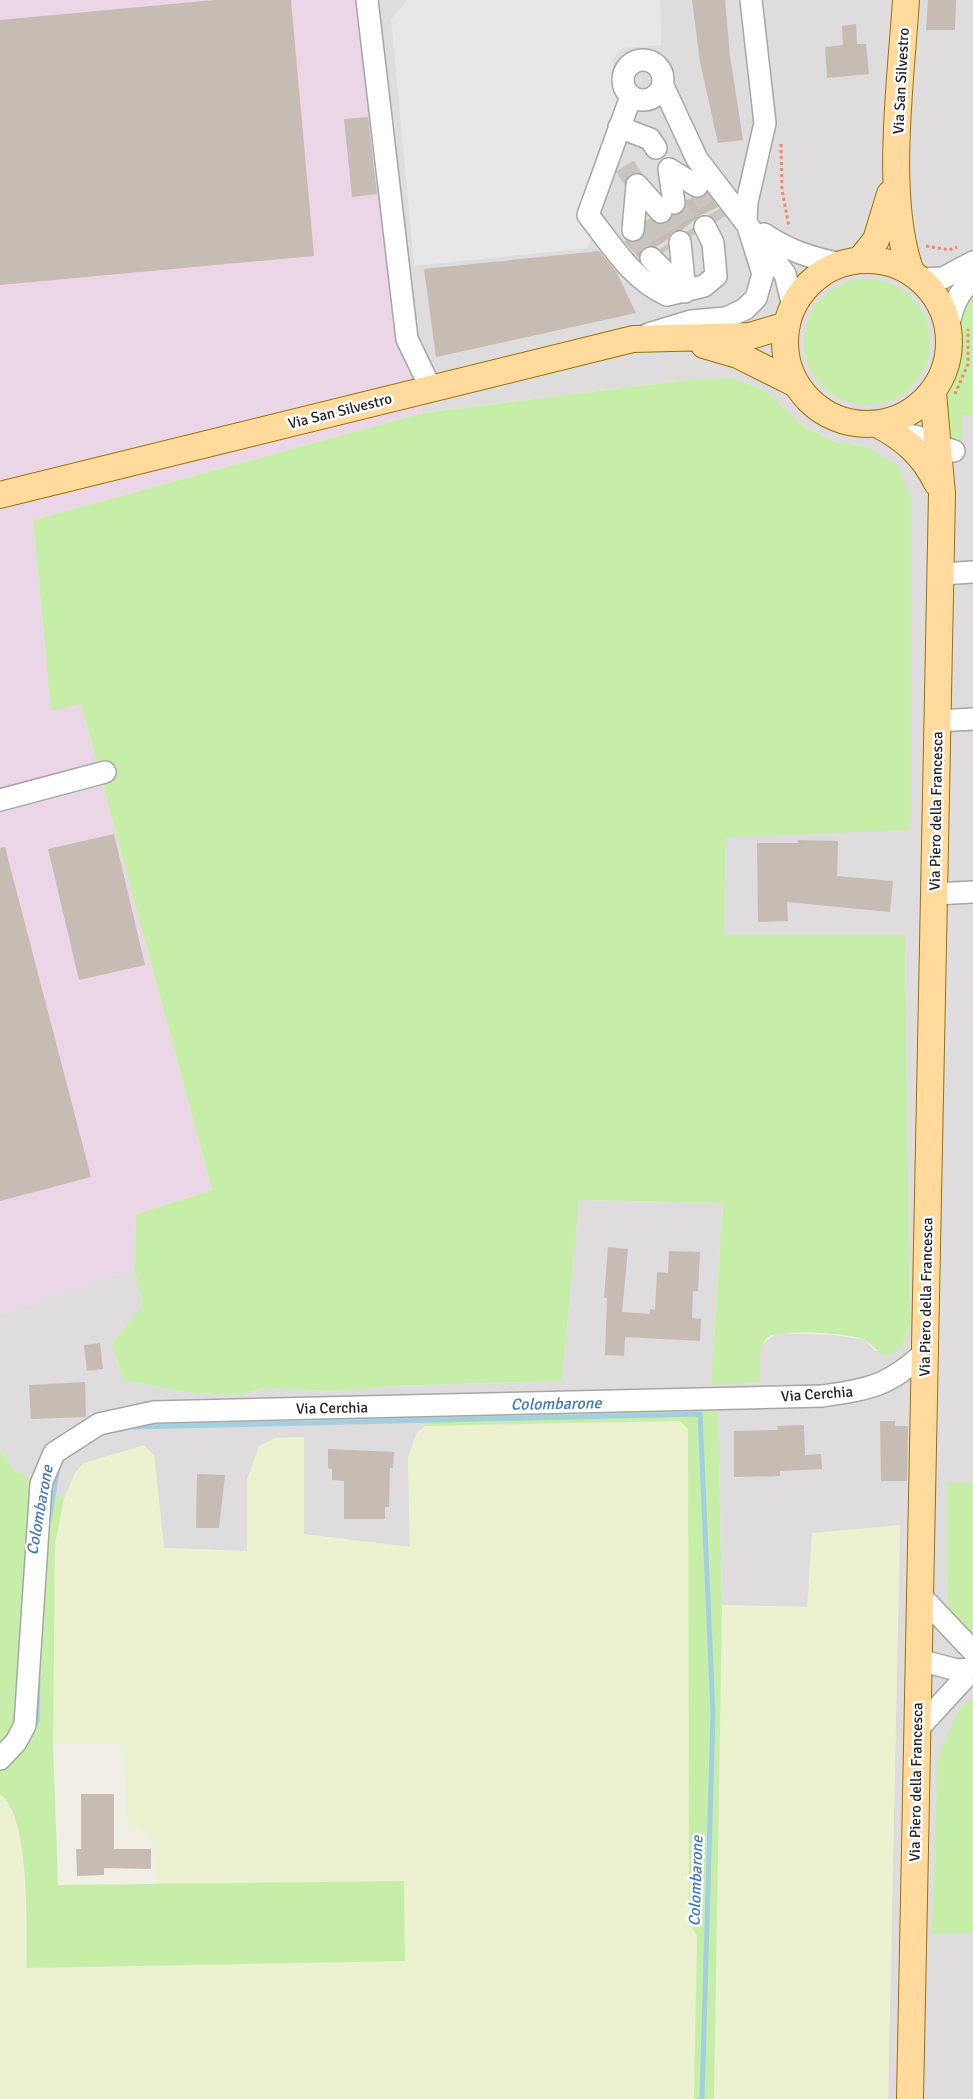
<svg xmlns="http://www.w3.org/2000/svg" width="973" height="2099" viewBox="0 0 973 2099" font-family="Signika,sans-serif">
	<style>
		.residential { fill: #dedcdc }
		.industrial { fill: #ead6e6 }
		.farmland { fill: #ecf1cf }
		.grass { fill: #c6eea8 }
		.parking { fill: #e7e7e7 }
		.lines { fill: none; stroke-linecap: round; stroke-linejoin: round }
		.stream { stroke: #a2d0e1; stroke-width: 5 }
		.building { fill: #c6bcb4 }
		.minor-tunnel { stroke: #c7c5bd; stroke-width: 21; stroke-dasharray: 21 10; stroke-linecap: butt }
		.minor-casing { stroke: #a6a6a6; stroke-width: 24 }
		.major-casing { stroke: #9b7000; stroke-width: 28 }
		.path { stroke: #ff8068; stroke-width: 3; stroke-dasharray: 3 3; stroke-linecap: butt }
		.minor { stroke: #fff; stroke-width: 21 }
		.major { stroke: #ffda9c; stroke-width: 26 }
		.labels { text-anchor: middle; stroke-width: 5; stroke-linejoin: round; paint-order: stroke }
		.street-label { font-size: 15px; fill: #1f1f1f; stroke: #fff }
		.water-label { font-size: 16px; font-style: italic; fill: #4477b7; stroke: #fff }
	</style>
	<rect width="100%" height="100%" fill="#f1eee5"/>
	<path class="residential" d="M364,0H973V2099H888L900,1525L808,1607L722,1605L718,1406L439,1415L417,1433L408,1458L410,1547L303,1534L304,1437L275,1438L247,1479V1551L164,1548L154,1455L106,1457L84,1463L75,1473L64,1499L13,1469L0,1449V1314L134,1269L143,1305L112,1343L123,1380L191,1393L238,1395L264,1388L330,1391L392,1386L562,1381L579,1200L723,1203L711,1385L777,1333L834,1335L865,1340L875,1351L902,1346L910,1327L905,935H724L726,837L865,446L836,442L804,427L765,390L732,378L695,379L422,413Z"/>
	<path class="industrial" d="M0,0H364L422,413L33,520L51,710L81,704L212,1190L136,1214L134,1269L0,1314Z"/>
	<path class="farmland" d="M680,1421L688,1429L689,1923L697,1936L694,2099H0V1794L6,1799L14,1818L23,1855L27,1968L404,1882L157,1884L154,1839L128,1823L123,1744H53L55,1544L64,1499L75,1473L84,1463L144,1445L154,1455L164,1548L247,1551V1479L259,1446L275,1438L304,1437V1534L410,1547L408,1458L417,1433L425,1426Z
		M900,1525L888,2099H714L722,1605L807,1607L812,1533Z"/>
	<path class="grass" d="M804 342a63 63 0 1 1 126 0a63 63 0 1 1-126 0Z
		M973,286V415H962V445L947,444L945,405L960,358V310Z
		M732,378L765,390L804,427L836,442L865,446L897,465L911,497L910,830L726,837L724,935H905L910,1327L902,1346L887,1356C876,1351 873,1345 865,1340C852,1333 778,1329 768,1337C756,1347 760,1368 760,1382L711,1385L723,1203L579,1200L562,1381L392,1386L330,1391L264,1388L238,1395L191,1393L123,1380L112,1343L143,1305L134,1269L136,1214L212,1190L81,704L51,711L33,520L422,413L695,379Z
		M718,1406L722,1605L714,2099H694L697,1936L689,1923L688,1429L680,1421L425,1426L439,1414Z
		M0,1449L13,1469L64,1499L55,1544L53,1744L58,1885L404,1881L405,1961L27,1968C26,1930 31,1817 0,1794Z
		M947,1483H973V1637L948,1613Z
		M973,1698V1933L932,1934L938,1758L958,1710Z"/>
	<path class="parking" d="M407,0H660L661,45L622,48L613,60L626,140L588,248L414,266L391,19Z"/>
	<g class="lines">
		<path class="stream" d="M133,1427L700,1414L713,1714L702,2099
			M49,1520L58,1467
			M32,1728L37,1721L38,1679"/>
	</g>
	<path class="building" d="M214,0H291L314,256L0,285V20Z
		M692,0H725L730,56L743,140L718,143L700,62Z
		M928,0H956L955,30H926Z
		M856,24L857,44H866L869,74L827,78L825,47L843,45L842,26Z
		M368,117L377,194L352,197L344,119Z
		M707,193L718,207L699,216L682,230L673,231L668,239L656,247L648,246L642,249L639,258L624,241H639L644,237L646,226L653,222L663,225L669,222L673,215L682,213L686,200L703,197Z
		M599,251L617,273L636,313L436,357L424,269Z
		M114,834L145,965L79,980L48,849Z
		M798,840L838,841L837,876L893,881L890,912L787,902L788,921L758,922L757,843H798Z
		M5,847L91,1177L0,1201V848Z
		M608,1247L628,1249L622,1312L650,1314V1309L655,1310L657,1272L668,1273L669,1251L700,1252L698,1291H693L692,1318L701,1319L700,1341L625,1337L624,1356L605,1355L607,1298H604Z
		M100,1343L103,1369L87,1371L84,1345Z
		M85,1382L86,1417L31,1419L29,1385Z
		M880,1421H895V1426H908L907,1481H881Z
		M804,1425L805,1455L821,1454L822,1469L780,1471V1476L734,1477V1431L778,1430L777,1426Z
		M328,1449L394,1452L393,1468H390L389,1507H385V1519H344V1481L332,1480V1469L328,1468Z
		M197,1474L225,1475L219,1528H196Z
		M81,1794H114V1849H151V1869L104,1868V1875L77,1876L76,1849H81Z"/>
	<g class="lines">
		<path class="minor-tunnel" d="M625,166L637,185
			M697,186L717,221
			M674,203L693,235
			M661,212L680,242
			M646,221L665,251
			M633,230L651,258"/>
		<g class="minor-casing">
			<path id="minor" d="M367,0L407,339L431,389
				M623 80a20 20 0 1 1 40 0a20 20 0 1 1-40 0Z
				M663,86L697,159L785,274L793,306
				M631,96L588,215C611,244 632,280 667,295L704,286L716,276L713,243L705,227
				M619,127L650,139L656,148
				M669,169L674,203
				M669,169L697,186
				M637,185L661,212
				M633,230L637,185
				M764,234C789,251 812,258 841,264
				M680,242L685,292
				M651,258L685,292
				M920,279L943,278L973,262
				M948,329C952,307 957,294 973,279
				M648,334L691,321L726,318L745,309L756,298L763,274L746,220L747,202L765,123L751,0
				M899,436C919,432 935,446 954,451
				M941,574L973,572
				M938,721L973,719
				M0,800L105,772
				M934,894L973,892
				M920,1595L973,1651
				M919,1660L957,1670L973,1669
				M917,1730L972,1670
				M0,1759L16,1742L25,1725L41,1484L54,1453L99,1424L154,1412L822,1396C870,1389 889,1386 925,1352"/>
		</g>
		<g class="major-casing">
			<path id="major" d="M906,0C901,80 884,198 911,272
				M860,260L876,240L890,194
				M785 342a82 82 0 1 1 164 0a82 82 0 1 1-164 0Z
				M704,345L738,355L796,384
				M877,424C905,439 923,454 937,483
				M0,495L633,339L750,336L787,325
				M910,2099L942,494L933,393"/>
		</g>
		<path class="path" d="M781,144L782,190L789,227
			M926,246L949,250L957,247
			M955,394L968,364V329"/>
		<use href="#minor" class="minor"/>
		<use href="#major" class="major"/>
	</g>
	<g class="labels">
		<g class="street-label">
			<text transform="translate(901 81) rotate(-87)" y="5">Via San Silvestro</text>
			<text transform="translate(340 411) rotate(-14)" y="5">Via San Silvestro</text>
			<text transform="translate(936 811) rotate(-89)" y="5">Via Piero della Francesca</text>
			<text transform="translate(926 1297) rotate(-89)" y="5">Via Piero della Francesca</text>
			<text transform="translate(817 1394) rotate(-4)" y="5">Via Cerchia</text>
			<text transform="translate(332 1408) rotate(-1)" y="5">Via Cerchia</text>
			<text transform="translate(916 1782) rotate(-89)" y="5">Via Piero della Francesca</text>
		</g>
		<g class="water-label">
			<text transform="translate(556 1403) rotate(-1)" y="6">Colombarone</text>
			<text transform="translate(39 1510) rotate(-80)" y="6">Colombarone</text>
			<text transform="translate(695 1881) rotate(-88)" y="6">Colombarone</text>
		</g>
	</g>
</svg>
